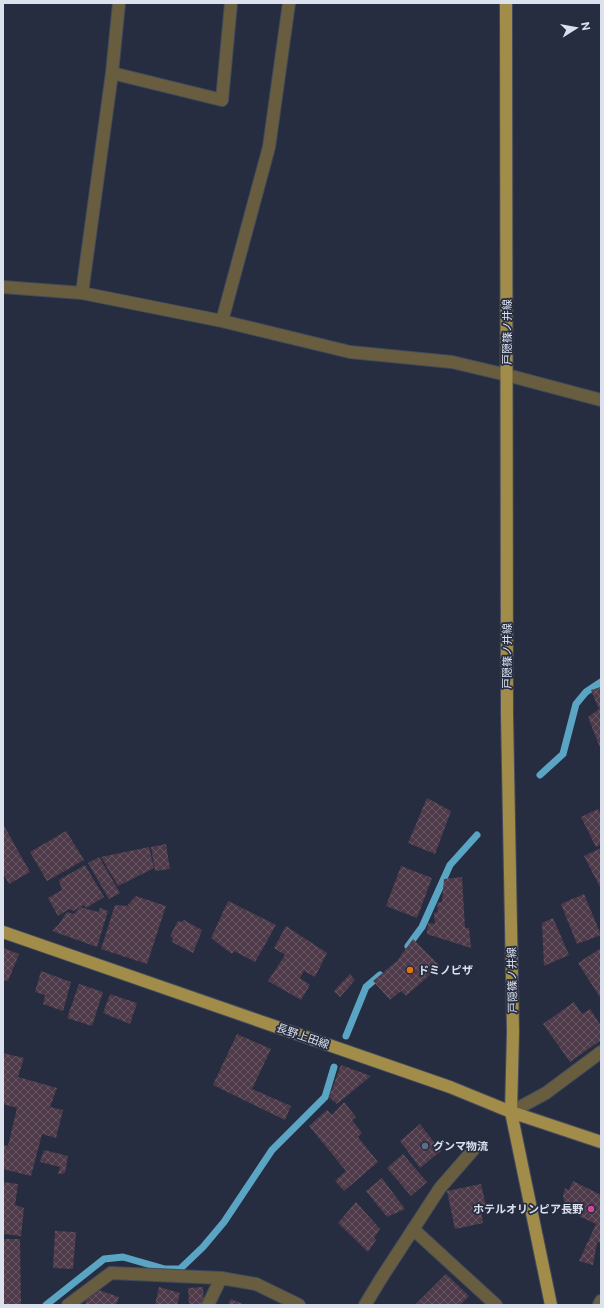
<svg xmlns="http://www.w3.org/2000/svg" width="604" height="1308" viewBox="0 0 604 1308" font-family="'Public Sans','Noto Sans JP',sans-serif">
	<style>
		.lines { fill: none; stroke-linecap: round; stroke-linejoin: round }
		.stream { stroke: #5aa5c3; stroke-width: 7 }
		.building { fill: url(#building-cross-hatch) }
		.street-casing { stroke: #434a5c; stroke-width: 14 }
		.primary-casing { stroke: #434a5c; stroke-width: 14 }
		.street { stroke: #685e3f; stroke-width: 12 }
		.primary { stroke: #a18c49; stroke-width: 12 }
		.food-dot { fill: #e8710a; stroke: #262d40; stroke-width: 1.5 }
		.service-dot { fill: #5c6f8a; stroke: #262d40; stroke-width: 1.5 }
		.hotel-dot { fill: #d1479c; stroke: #262d40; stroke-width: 1.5 }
		.labels { text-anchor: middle; stroke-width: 3.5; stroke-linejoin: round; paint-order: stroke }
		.street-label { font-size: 11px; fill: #dce1ee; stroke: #262d40 }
		.poi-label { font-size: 11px; font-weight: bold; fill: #dce1ee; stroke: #262d40; text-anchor: start }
	</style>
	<defs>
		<pattern id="building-cross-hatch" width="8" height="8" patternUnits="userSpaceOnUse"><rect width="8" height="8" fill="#4e3a49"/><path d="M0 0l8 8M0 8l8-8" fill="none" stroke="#675664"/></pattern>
	</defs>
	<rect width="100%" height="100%" fill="#262d40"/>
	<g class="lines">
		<path class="stream" d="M540,775L563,754L576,704L586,692L601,682
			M408,946L422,927L450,865L477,835
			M346,1036L366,987L380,975
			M46,1305L104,1259L123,1257L165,1269H180L203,1247L224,1222L272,1150L325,1097L334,1067"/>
	</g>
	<path class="building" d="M601,687V750L588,717L599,709L591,690Z
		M427,798L451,811L435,854L408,843Z
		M598,809L601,814V844L596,847L581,817Z
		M3,824L30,872L9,884L3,873Z
		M66,831L84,860L47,881L30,852Z
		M166,844L170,869L155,871L151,847Z
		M149,847L154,868L118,886L101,857Z
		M601,848V889L584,856Z
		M99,857L120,893L109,899L88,863Z
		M85,865L104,897L86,908L84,905L73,911L69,909L58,916L48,898L62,890L59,880Z
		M401,866L432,878L417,918L386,906Z
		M462,877L465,928H469L471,948L427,934L428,923L435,924L434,913L438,912L437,903L442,902L444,879Z
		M584,894L601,935L577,944L561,904Z
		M136,896L166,906L147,964L101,949L115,905L127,906Z
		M228,901L276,925L255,962L234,951L232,954L211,938Z
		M80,907L98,912L100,908L108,911L97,947L52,931L59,924L67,912L74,914Z
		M553,918L569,955L544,966L542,923Z
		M184,920L202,930L193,953L172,942L173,938L170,936L178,921L182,922Z
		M286,926L327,953L315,977L304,971L300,978L310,985L301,1000L268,981L285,955L274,948Z
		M413,939L440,966L406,996L401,991L390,1000L373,981L397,961Z
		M3,948L19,954L8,981L3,980Z
		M601,948V999L578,963Z
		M41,971L71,982L63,1011L43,1004L45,995L35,992Z
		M350,974L355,980L340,997L334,991Z
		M79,984L103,992L92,1026L67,1018Z
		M110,994L137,1003L130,1024L103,1013Z
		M574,1002L582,1014L590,1009L601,1026V1040L570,1062L543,1024Z
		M237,1034L271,1049L252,1089L291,1106L285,1120L213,1085Z
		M3,1053L24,1058L18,1077L57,1088L50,1107L63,1110L56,1138L42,1134L31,1176L3,1169V1145L8,1146L17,1108L3,1104Z
		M341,1065L371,1076L337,1104L329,1097Z
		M344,1102L356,1117L352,1120L362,1133L358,1137L378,1162L344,1191L335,1181L346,1171L309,1126L327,1110L332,1115Z
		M420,1124L441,1151L420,1168L400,1141Z
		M44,1150L68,1156L65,1173L58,1174L60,1167L40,1162Z
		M403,1154L427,1182L411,1196L387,1168Z
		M382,1178L405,1209L387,1217L366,1191Z
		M573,1181L601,1195V1243L597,1242L593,1265L579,1261L596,1224L566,1210L563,1196L565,1188L569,1190Z
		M3,1182L18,1184L15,1205L24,1208L21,1236L3,1234Z
		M481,1184L487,1210L481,1211L483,1223L455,1229L447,1191Z
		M356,1202L380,1229L374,1238L376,1240L368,1252L338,1223Z
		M55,1231L76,1232L73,1269L53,1268Z
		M3,1239H20L21,1305H3Z
		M446,1274L469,1296L460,1305H415Z
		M90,1287L119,1297L116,1305H85Z
		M159,1287L180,1293L177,1305H155Z
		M203,1287L204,1304L189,1305L188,1288Z
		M231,1299L245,1305H228Z"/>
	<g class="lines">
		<g class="street-casing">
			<path id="street" d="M112,73L222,100L231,3
				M3,287L82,293L222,321L350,352L452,362L507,375L601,400
				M82,293L112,73L119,3
				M222,321L269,147L289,3
				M511,1112L546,1093L601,1052
				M413,1229L496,1305
				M68,1305L111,1273L221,1278
				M208,1305L221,1278L256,1284L299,1305
				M365,1305L382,1277L440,1188L474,1149
				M599,1305L601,1301"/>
		</g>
		<g class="primary-casing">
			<path id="primary" d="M506,3L507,715L513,1032L511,1112L551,1305
				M3,932L450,1087L511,1112L601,1142"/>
		</g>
		<use href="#street" class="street"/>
		<use href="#primary" class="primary"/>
	</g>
	<circle class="food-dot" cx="410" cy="970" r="4"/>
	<circle class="service-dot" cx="425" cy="1146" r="4"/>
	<circle class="hotel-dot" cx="591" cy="1209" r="4"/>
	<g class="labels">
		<g class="street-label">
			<text transform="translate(507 332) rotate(-90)" y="4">戸隠篠ノ井線</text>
			<text transform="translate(507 656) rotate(-90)" y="4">戸隠篠ノ井線</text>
			<text transform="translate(512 980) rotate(-91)" y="4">戸隠篠ノ井線</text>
			<text transform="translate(303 1036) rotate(19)" y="4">長野上田線</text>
		</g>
		<g class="poi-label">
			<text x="418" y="974">ドミノピザ</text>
			<text x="433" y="1150">グンマ物流</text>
			<text x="583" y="1213" text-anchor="end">ホテルオリンピア長野</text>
		</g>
	</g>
	<rect width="604" height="1308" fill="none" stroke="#dce1ee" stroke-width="8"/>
	<g transform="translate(576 28) rotate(79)" stroke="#262d40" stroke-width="3" paint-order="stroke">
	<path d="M0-3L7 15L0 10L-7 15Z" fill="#dce1ee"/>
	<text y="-6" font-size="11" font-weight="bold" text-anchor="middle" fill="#dce1ee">N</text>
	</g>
</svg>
